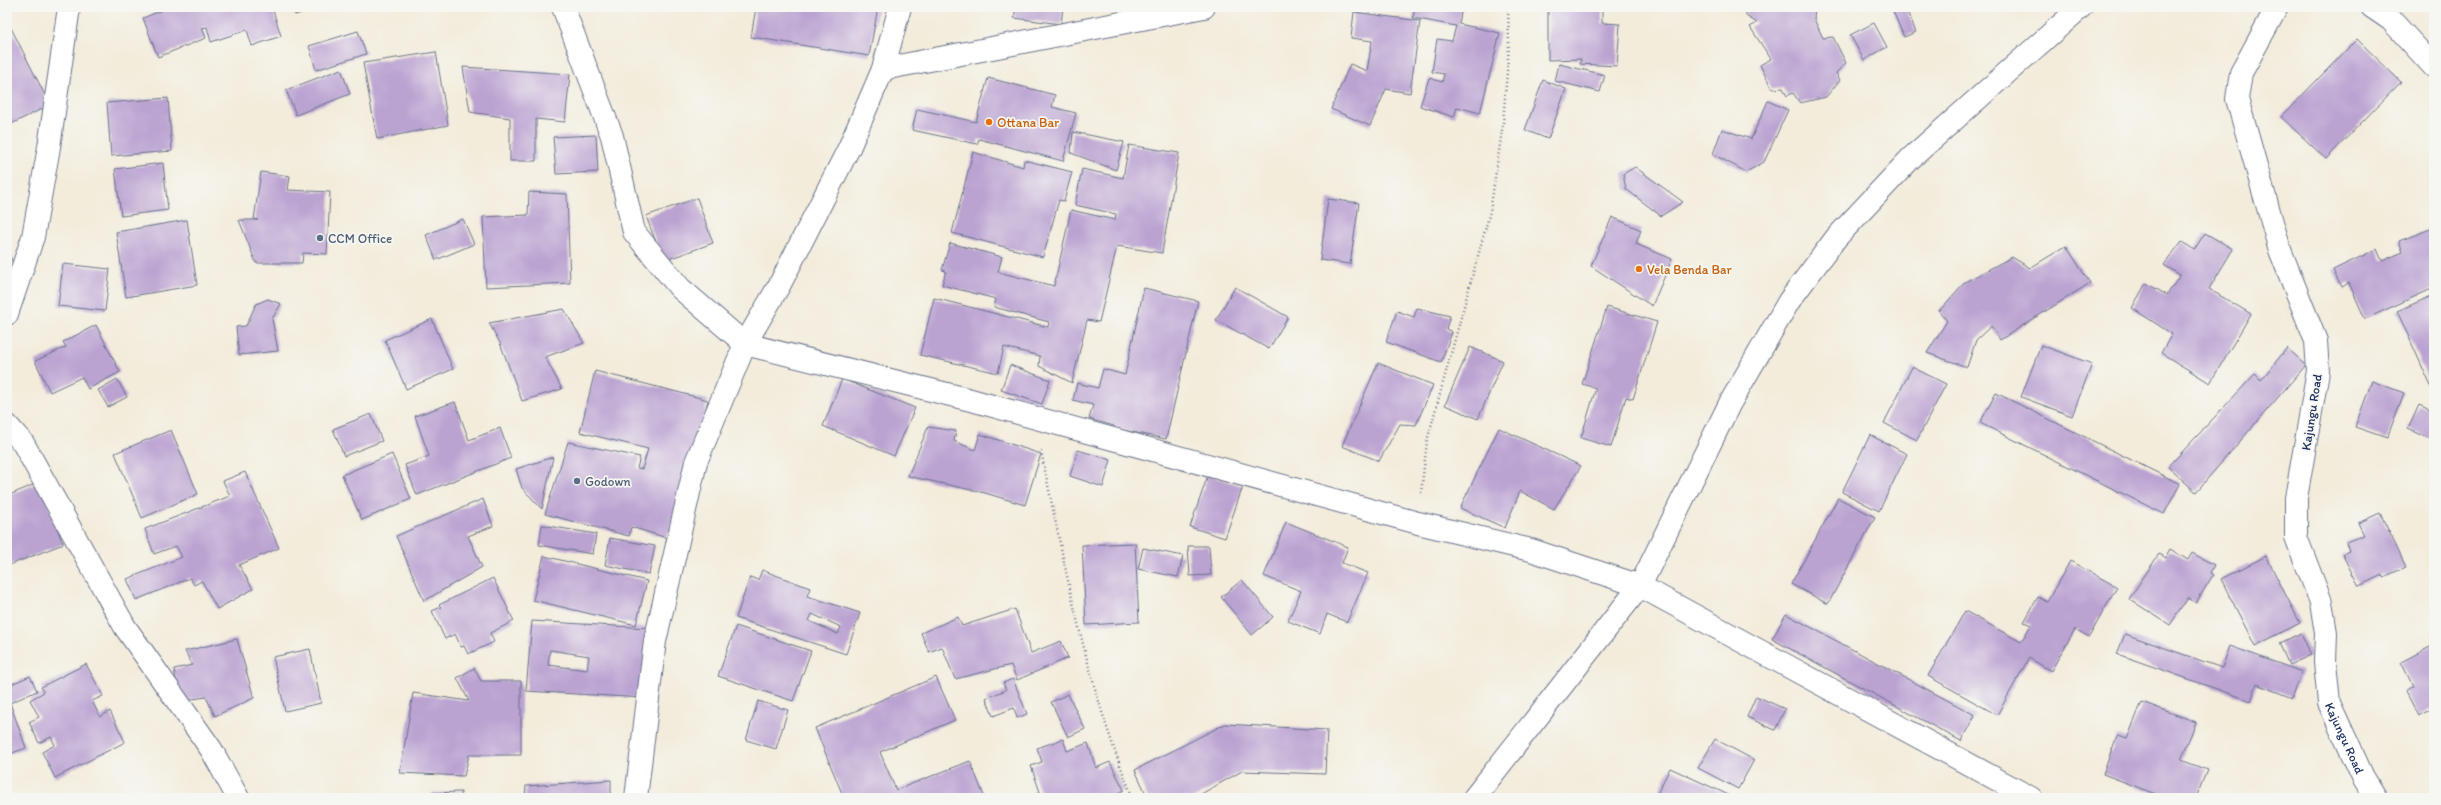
<svg xmlns="http://www.w3.org/2000/svg" width="2441" height="805" viewBox="0 0 2441 805" font-family="Itim,sans-serif">
	<style>
		.building { fill: #baa2d1; fill-rule: evenodd }
		.lines { fill: none; stroke-linecap: round; stroke-linejoin: round }
		.minor-casing { stroke: #67718a; stroke-width: 24 }
		.primary-casing { stroke: #67718a; stroke-width: 24 }
		.path { stroke: #67718a; stroke-width: 2.5; stroke-dasharray: 1 3; stroke-linecap: butt }
		.minor { stroke: #fff; stroke-width: 22 }
		.primary { stroke: #fff; stroke-width: 22 }
		.food-dot { fill: #e8710a; stroke: #f6f6f2; stroke-width: 1.5 }
		.service-dot { fill: #5c6f8a; stroke: #f6f6f2; stroke-width: 1.5 }
		.labels { text-anchor: middle; stroke-width: 3.5; stroke-linejoin: round; paint-order: stroke }
		.food-label { font-size: 13px; fill: #c56008; stroke: #f6f6f2; text-anchor: start }
		.service-label { font-size: 13px; fill: #4e5e75; stroke: #f6f6f2; text-anchor: start }
		.street-label { font-size: 13px; fill: #1b2f5e; stroke: #f6f6f2 }
	</style>
	<rect width="100%" height="100%" fill="#f6f6f2"/>
	<filter id="ink" filterUnits="userSpaceOnUse"><feTurbulence type="fractalNoise" baseFrequency=".025" numOctaves="2"/><feDisplacementMap in="SourceGraphic" scale="8" xChannelSelector="R" yChannelSelector="G"/><feConvolveMatrix kernelMatrix="1 2 1 2 8 2 1 2 1" color-interpolation-filters="sRGB"/></filter>
	<filter id="wash" filterUnits="userSpaceOnUse"><feTurbulence type="fractalNoise" baseFrequency=".012" numOctaves="4" result="noise"/><feDisplacementMap in="SourceGraphic" scale="16" xChannelSelector="R" yChannelSelector="G"/><feGaussianBlur stdDeviation="0.9" result="paint"/><feColorMatrix in="noise" values="0 0 0 0 0 0 0 0 0 0 0 0 0 0 0 0 0 1.4 0 .05"/><feComposite in="paint" operator="in"/></filter>
	<g filter="url(#wash)">
		<rect width="100%" height="100%" fill="#f3ecdb"/>
		<g id="blocks">
			<path class="building" d="M170,7H272L281,36L252,46L247,30L211,42L207,27L202,28L206,38L158,57L143,18Z
				M293,7H322L295,15Z
				M756,7H878L869,56L751,37Z
				M1016,7H1063L1061,24L1014,18Z
				M1415,7H1462L1459,24L1500,33L1480,113L1457,107L1454,117L1420,106L1429,78L1442,82L1444,74L1432,72L1437,39L1452,41L1456,26L1413,18Z
				M1548,7H1602V23L1620,24L1617,66L1580,64L1581,59L1548,60Z
				M1746,7H1815L1814,19L1823,38L1833,37L1846,63L1836,73L1840,80L1826,97L1800,103L1793,93L1787,96L1783,88L1772,89L1760,65L1771,59L1750,27L1757,23L1746,16Z
				M1897,7H1905L1916,32L1904,37L1892,9Z
				M1354,12L1420,21L1410,93L1386,89L1370,126L1331,109L1350,64L1367,71L1372,41L1351,38Z
				M1874,23L1887,47L1864,60L1850,35Z
				M10,26L50,105L7,126V28Z
				M358,31L366,54L316,70L309,46Z
				M2357,39L2401,82L2326,159L2281,117Z
				M436,52L448,125L377,139L363,63Z
				M1559,64L1605,75L1600,92L1555,81Z
				M463,67L570,74L565,122L536,119V161H510V118L470,112Z
				M341,69L350,94L296,115L286,90Z
				M988,78L1055,95L1052,107L1076,113L1063,161L979,139L977,144L912,130L917,109L976,122Z
				M1543,80L1566,89L1548,139L1525,130Z
				M168,98L172,151L111,156L107,103Z
				M1768,101L1788,110L1764,162L1746,172L1713,154L1722,129L1751,139Z
				M1073,132L1124,142L1116,170L1071,153Z
				M596,135L598,172L556,174L553,137Z
				M1129,145L1179,153L1162,253L1117,246L1099,322L1087,320L1072,383L1039,366L1040,356L1004,347L998,373L920,355L934,298L1048,327L1049,322L994,307L996,299L942,285L946,271L942,270L950,243L1002,257L998,272L1054,286L1071,210L1115,220L1116,214L1075,205L1082,169L1123,178Z
				M973,152L1023,167L1024,160L1072,172L1064,201L1059,200L1043,257L952,233Z
				M163,163L168,210L121,216L115,169Z
				M1635,167L1683,202L1661,216L1626,189L1623,174Z
				M261,172L290,176L288,190L330,192L327,254L303,253L302,263H256L239,220H258L254,219Z
				M529,192L567,194L570,283L486,287L483,217L528,215Z
				M697,198L713,243L663,261L646,216Z
				M1328,199L1359,203L1350,264L1320,260Z
				M1612,217L1641,230L1636,244L1672,259L1652,306L1591,266Z
				M463,219L474,244L436,260L426,235Z
				M187,220L197,285L126,297L116,232Z
				M2433,228L2434,288L2365,319L2349,283L2341,287L2333,270L2377,249L2382,261L2403,252L2399,241Z
				M2205,233L2233,249L2209,289L2251,314L2210,383L2161,353L2172,334L2132,308L2146,283L2167,295L2180,275L2164,265L2182,241L2194,250Z
				M2066,246L2090,283L2000,340L1991,326L1976,340L1967,367L1927,353L1947,321L1939,311L1965,282L2012,257L2030,268Z
				M9,253L15,269L7,272V254Z
				M63,264L110,269L105,311L58,306Z
				M1235,287L1288,317L1269,349L1216,320Z
				M1144,288L1198,301L1166,439L1114,428V426L1089,419L1093,405L1073,400L1077,383L1098,388L1103,369L1125,375Z
				M2434,295V393L2397,311Z
				M268,299L281,304L272,319L278,351L239,355L236,327L246,326L256,304Z
				M1607,307L1657,322L1633,399L1626,397L1611,447L1581,438L1596,388L1582,384Z
				M1417,308L1450,316L1446,329L1452,332L1441,362L1386,342L1397,311L1414,317Z
				M564,309L584,343L545,357L562,389L522,401L500,343L489,323Z
				M432,319L453,369L406,389L385,340Z
				M96,325L120,372L88,389L82,377L50,392L35,361L66,347L63,342Z
				M2041,345L2092,364L2072,416L2021,397Z
				M1470,347L1503,361L1478,419L1445,405Z
				M2287,348L2306,365L2196,492L2168,467L2255,374L2261,380Z
				M1378,363L1433,385L1416,425L1400,424L1379,461L1342,446Z
				M1010,365L1050,380L1042,404L1001,390Z
				M1912,367L1946,384L1917,440L1884,423Z
				M595,371L708,400L693,460L667,538L631,527L629,536L545,514L568,442L640,457L637,468L642,469L648,449L580,432Z
				M117,379L127,397L108,407L98,390Z
				M842,379L915,408L894,456L823,426Z
				M2372,381L2404,393L2387,438L2355,427Z
				M1996,393L2180,484L2164,514L1980,423Z
				M455,402L469,440L500,428L511,458L417,495L405,465L429,456L415,416Z
				M2419,405L2434,412V440L2408,429Z
				M371,414L382,441L344,456L333,429Z
				M928,427L956,431L954,441L975,450L980,434L1041,454L1025,505L985,493L908,476Z
				M1499,428L1581,466L1554,509L1520,491L1505,528L1460,508Z
				M171,430L198,494L142,518L115,453Z
				M1870,435L1907,454L1879,511L1842,492Z
				M1078,450L1111,460L1103,487L1070,476Z
				M392,454L411,499L362,520L342,475Z
				M553,457L542,509L522,488L516,469Z
				M245,472L279,548L239,565L253,589L217,609L202,581L194,585L190,578L136,600L127,579L182,557L176,546L154,554L145,529L230,496L223,481Z
				M1208,475L1243,486L1225,538L1190,527Z
				M40,482L63,544L7,566V496Z
				M1838,498L1875,517L1828,604L1791,584Z
				M483,499L493,526L468,536L482,567L424,601L396,536Z
				M2380,513L2406,567L2384,577L2382,575L2359,586L2342,554L2349,551L2346,542L2364,535L2358,523Z
				M1286,522L1348,547L1342,563L1368,573L1347,622L1327,614L1320,634L1288,621L1301,591L1264,576Z
				M542,525L596,534L593,554L539,545Z
				M610,538L655,546L649,574L605,565Z
				M1135,543L1139,622L1086,625L1082,545Z
				M1188,546H1209L1211,575L1190,576Z
				M1143,548L1183,556L1178,577L1138,569Z
				M2170,549L2188,560L2192,553L2214,565L2210,573L2213,575L2196,603L2188,598L2170,625L2129,599L2159,554L2165,558Z
				M544,556L647,581L636,625L533,600Z
				M2266,556L2300,623L2255,646L2221,579Z
				M2070,561L2117,587L2089,637L2075,629L2051,671L2029,658L1997,715L1928,676L1965,611L2021,642L2031,625L2024,622L2038,597L2047,602Z
				M762,570L810,588L807,596L860,613L846,654L736,618L750,577L758,580ZM812,614L841,627L838,634L809,621Z
				M493,578L514,621L490,633L494,642L468,654L464,646L461,647L455,634L445,639L432,611L441,607L439,605Z
				M1242,580L1273,617L1252,635L1221,597Z
				M1015,609L1031,653L1061,641L1068,658L1017,680L1011,665L955,679L942,647L929,652L921,633L958,617L962,626Z
				M1786,614L1975,715L1961,741L1772,639Z
				M532,621L648,628L644,698L526,691ZM550,650L589,656L587,670L548,665Z
				M736,626L811,651L793,701L718,676Z
				M2301,633L2311,655L2289,665L2279,643Z
				M2125,634L2222,668L2230,646L2302,672L2292,698L2257,684L2251,701L2117,654Z
				M237,639L254,698L215,716L206,697L180,701L174,669L192,665L185,651Z
				M2434,645V708L2418,716L2405,691L2413,686L2401,662Z
				M310,649L321,703L285,711L273,657Z
				M86,664L103,696L92,701L100,717L110,711L125,742L55,778L42,752L55,745L51,737L39,743L29,722L39,717L30,700L44,692L41,687Z
				M474,668L481,681H521V755H469L464,776L400,773L413,693L469,701L457,678Z
				M30,676L37,691L10,703L26,748L7,755V686Z
				M936,677L955,720L880,752L896,790L970,761L984,796L979,798H844L815,728Z
				M1013,679L1027,714L1017,718L1014,708L993,716L986,698L1006,690L1003,683Z
				M1068,694L1085,729L1068,737L1051,702Z
				M1756,696L1785,709L1775,730L1747,717Z
				M758,701L788,710L776,749L746,740Z
				M2142,702L2196,722L2181,760L2207,770L2196,798H2166L2103,774L2117,736L2127,739Z
				M1225,724L1327,730L1325,774L1242,771L1194,798H1148L1135,770Z
				M1063,739L1067,751L1088,743L1096,768L1110,762L1124,790L1109,798H1035L1034,795L1040,792L1031,766L1042,762L1037,748Z
				M1715,739L1754,760L1738,789L1698,768Z
				M1670,768L1735,798H1655Z
				M611,780V798H525L526,786Z
				M461,792V798H432V793Z
				M98,794L100,798H87Z"/>
		</g>
	</g>
	<g filter="url(#ink)">
		<use href="#blocks" fill-opacity="0" stroke="#67718a" stroke-width="1"/>
		<g class="lines">
			<g class="minor-casing">
				<g id="minor">
					<path d="M563,7L612,136L634,232L680,288L745,344L971,400L1418,523L1531,550L1640,586L2031,798"/>
					<path id="s1" d="M2277,7L2241,73L2237,99L2280,250L2316,341L2318,371L2296,498V537L2321,602L2326,633L2325,662L2329,703L2363,777L2376,798"/>
					<path d="M2372,7L2391,20L2434,67"/>
					<path d="M883,69L1204,7"/>
					<path d="M7,314L33,237L49,147L69,7"/>
					<path d="M7,425L23,443L125,627L211,749L238,798"/>
					<path d="M636,798L655,641L696,462L745,344L780,284L849,148L883,69L900,7"/>
				</g>
			</g>
			<g class="primary-casing">
				<path id="primary" d="M1474,798L1640,586L1730,403L1789,301L1836,238L1911,158L2081,7"/>
			</g>
			<path class="path" d="M1041,451C1065,567 1087,688 1133,798
				M1421,493L1427,441L1490,212L1503,124L1509,45L1508,7"/>
			<use href="#minor" class="minor"/>
			<use href="#primary" class="primary"/>
		</g>
	</g>
	<g class="food-dot">
		<circle cx="989" cy="122" r="4"/>
		<circle cx="1639" cy="269" r="4"/>
	</g>
	<g class="service-dot">
		<circle cx="320" cy="238" r="4"/>
		<circle cx="577" cy="481" r="4"/>
	</g>
	<g class="labels">
		<g class="food-label">
			<text x="997" y="127">Ottana Bar</text>
			<text x="1647" y="274">Vela Benda Bar</text>
		</g>
		<g class="service-label">
			<text x="328" y="243">CCM Office</text>
			<text x="585" y="486">Godown</text>
		</g>
		<g class="street-label">
			<text transform="translate(2311 412) rotate(-81)" y="5">Kajungu Road</text>
			<text dy="5" stroke="none"><textPath href="#s1" startOffset="764">Kajungu Road</textPath></text>
		</g>
	</g>
	<rect width="2441" height="805" fill="none" stroke="#f6f6f2" stroke-width="24"/>
</svg>
